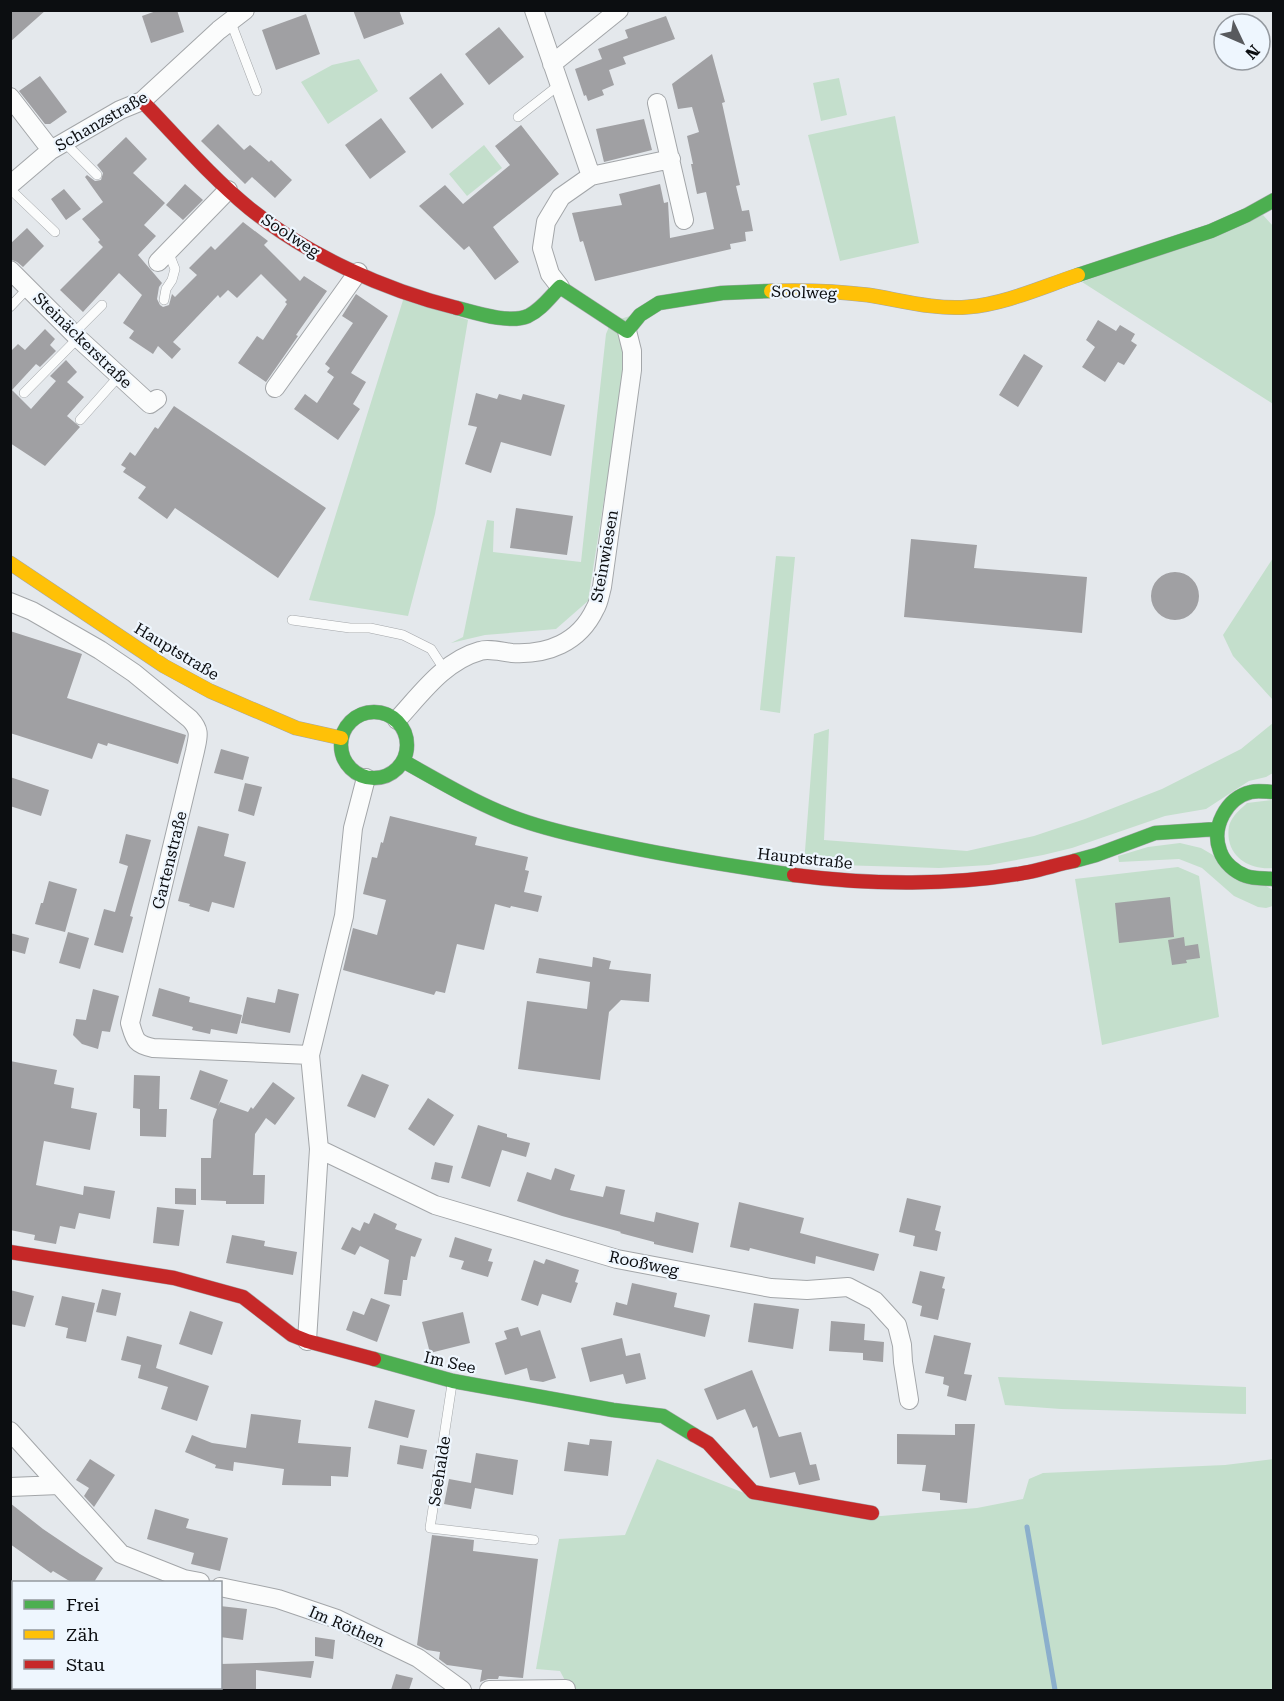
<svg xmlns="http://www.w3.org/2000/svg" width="1284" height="1701" viewBox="0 0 1284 1701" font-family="'Roboto Serif',serif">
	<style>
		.green { fill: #c4dfcc }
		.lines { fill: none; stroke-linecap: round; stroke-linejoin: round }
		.stream { stroke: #8bafcc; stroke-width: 5 }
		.building { fill: #a0a0a3 }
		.lane-casing { stroke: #a3a6a9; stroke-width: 10 }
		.street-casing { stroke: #a3a6a9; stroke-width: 20 }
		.fast-casing { stroke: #a3a6a9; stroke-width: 15 }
		.slow-casing { stroke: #a3a6a9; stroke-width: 15 }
		.jam-casing { stroke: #a3a6a9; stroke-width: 15 }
		.lane { stroke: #fbfcfc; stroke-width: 9 }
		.street { stroke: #fbfcfc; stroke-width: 18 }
		.fast { stroke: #4caf50; stroke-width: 14 }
		.slow { stroke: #ffc107; stroke-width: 14 }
		.jam { stroke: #c62828; stroke-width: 14 }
		.labels { text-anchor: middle; stroke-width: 4.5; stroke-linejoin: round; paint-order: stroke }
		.street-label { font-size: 16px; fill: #0c0e11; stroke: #eef6fe }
	</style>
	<rect width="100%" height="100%" fill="#e4e8ec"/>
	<path class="green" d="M359,59L378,91L328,124L301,82L332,65Z
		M839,78L847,115L821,121L813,83Z
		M895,116L919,243L840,261L808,135Z
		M484,145L502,168L467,196L449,174Z
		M1263,215L1273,226V404L1082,282Z
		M404,297L468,320L435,514L408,616L309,600Z
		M633,315L588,601L556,629L485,635L451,643L463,637L487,520L494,521L493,552L581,562L606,334L611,322Z
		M776,556L795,557L780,713L760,710Z
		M1273,558V700L1233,656L1223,635Z
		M1273,723V773L1266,777L1249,781L1206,809L1165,816L1072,848L1043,855L989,865L939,868L804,864L814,734L829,729L824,840L967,851L1034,836L1085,819L1162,789L1241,749Z
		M1273,800V868C1254,870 1233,861 1229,840C1228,834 1228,826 1231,821C1234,814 1242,808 1247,803Z
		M1180,843L1201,848L1273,890V906L1266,908L1258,907L1234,896L1202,868L1179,859L1119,862L1118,856L1148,847Z
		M1178,867L1199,876L1219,1017L1102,1045L1075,879Z
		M998,1377L1246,1387V1414L1061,1409L1005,1405Z
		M657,1459L752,1496L881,1516L977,1508L1023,1499L1029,1479L1043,1473L1225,1465L1273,1459V1690H570L560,1671L536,1669L559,1539L625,1535Z"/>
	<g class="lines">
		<path class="stream" d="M1027,1527L1055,1690"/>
	</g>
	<path class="building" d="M10,10H46L10,42Z
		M159,10H177L184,32L151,43L142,16Z
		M353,10H399L404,24L364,39Z
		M306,14L320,54L276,70L262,30Z
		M666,16L675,39L623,57L626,64L609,70L614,85L602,90L604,95L588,101L586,95L584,96L575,69L602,59L598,49L628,38L625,30Z
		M499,27L524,57L489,85L465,54Z
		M712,54L725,102L722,103L740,185L736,186L742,211L749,210L753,231L745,232L746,241L730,244L731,249L595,281L583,241L580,242L572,213L622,205L619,194L660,184L664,203L668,202L670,238L714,229L706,192L697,194L691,164H693L687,136L699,132L692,107L678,109L672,84Z
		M441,73L464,104L432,129L409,98Z
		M40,76L67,112L50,124H45L19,91Z
		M381,118L406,152L370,179L345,145Z
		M644,119L652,150L604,162L596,129Z
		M218,124L244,150L250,145L269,162L271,160L292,180L275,198L252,177L245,184L201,141Z
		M521,125L559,174L493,227L519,262L495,280L469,246L464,250L419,206L445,185L463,204L510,165L495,146Z
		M126,137L147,159L133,173L165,203L144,225L156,236L138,255L162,283L159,287L157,299L160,305L163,307L169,305L172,294L175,297L197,275L189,268L211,246L215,250L243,222L268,241L264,245L300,281L304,276L327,291L296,335L298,336L266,382L238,363L257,336L263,340L287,304L285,302L287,300L261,274L237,298L228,290L220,298L218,295L173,342L181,349L172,359L158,346L153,354L129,338L134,331L123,323L142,295L119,273L83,312L60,290L103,247L98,242L100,240L82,219L103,202L85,177L87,175L95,181L101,180L103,173L97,165Z
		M185,184L203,200L183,220L166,205Z
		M64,189L81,209L66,220L51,199Z
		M27,228L44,246L23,267L17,262L10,259V244Z
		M356,294L388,316L351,373L366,382L353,404L360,409L338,440L294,409L305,394L317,403L334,377L327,372L330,368L325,364L353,323L342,316Z
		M1098,320L1116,331L1120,325L1135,334L1131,341L1137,345L1124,365L1118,362L1105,382L1082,367L1095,347L1086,340Z
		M45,329L55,339L50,345L56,351L40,367L36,364L12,390L31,409L56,381L50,376L66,360L77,372L67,382L84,397L67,416L80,427L45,466L10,443V352L18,344L25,350Z
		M1024,354L1043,366L1018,407L999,395Z
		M476,393L497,399L499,394L521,400L523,394L565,405L551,456L501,442L491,473L465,464L477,427L468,425Z
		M174,406L326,508L278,578L175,508L167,519L138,498L146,487L123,472L126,468L121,465L130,452L135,456L155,427L158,429Z
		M516,508L573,516L567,555L510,548Z
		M911,539L977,545L974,568L1087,577L1082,633L904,617Z
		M1151 596a24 24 0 1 1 48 0a24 24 0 1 1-48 0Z
		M10,631L82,654L67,698L186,735L178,764L108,743L107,746L98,743L92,759L10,733Z
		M221,749L249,757L243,780L214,773Z
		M10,777L49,790L41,816L10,806Z
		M245,783L262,787L254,816L238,811Z
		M390,816L477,837L475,845L528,857L525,870L529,871L524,892L542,896L538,912L511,906L510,908L495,904L484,950L457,944L445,993L436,991L434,995L343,970L353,928L377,935L386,900L363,894L372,857L377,858L381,842L383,843Z
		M198,826L229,834L224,856L246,862L234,908L212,902L209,912L189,906L190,904L178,901Z
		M126,834L151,840L130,916L133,917L123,953L94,945L104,909L115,912L128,866L119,863Z
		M49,881L77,889L65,932L35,924L41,903H43Z
		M1170,897L1174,937L1119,943L1115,903Z
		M68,932L89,938L80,969L59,963Z
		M10,933L29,938L25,954L10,950Z
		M1184,937L1185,946L1198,944L1200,958L1186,960L1187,963L1172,965L1168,940Z
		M593,957L611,961L609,969L651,974L649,1002L621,1000L609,1012L600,1080L518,1069L527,1001L587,1009L590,982L536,973L539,958L592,967Z
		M159,988L190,997L189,1002L242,1015L237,1034L211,1029L210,1034L192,1030L193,1027L152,1016Z
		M93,989L119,996L110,1032L102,1031L98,1049L82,1044L73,1035L76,1019L86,1020Z
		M278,989L299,994L290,1033L241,1023L247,997L275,1003Z
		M10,1061L57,1070L54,1084L74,1088L71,1108L97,1113L90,1150L44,1141L36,1185L83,1195L84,1186L115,1191L110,1219L79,1213L75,1229L60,1226L56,1244L34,1240L35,1235L10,1230Z
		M200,1070L228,1080L218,1106L220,1102L248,1112L251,1107L253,1109L273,1082L295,1098L275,1125L266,1118L255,1134L253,1175H265L264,1204H226V1201L201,1200V1158H211L213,1120L217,1109L190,1099Z
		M362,1074L389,1085L375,1118L347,1106Z
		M134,1075L160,1076L159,1109H167L166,1137L140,1136V1109L133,1108Z
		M428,1098L454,1115L434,1146L408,1129Z
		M478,1125L507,1134V1137L530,1143L526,1157L502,1150L490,1187L461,1178Z
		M435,1162L453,1166L449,1183L431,1179Z
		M555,1168L575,1175L570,1190L603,1197L606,1186L625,1190L620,1214L654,1222L656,1212L699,1223L693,1253L654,1244V1242L620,1233L621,1232L562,1216L517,1201L527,1172L551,1180Z
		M175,1188L196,1189V1205L175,1204Z
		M907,1198L941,1206L935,1230L941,1232L937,1251L913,1246L915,1236L899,1232Z
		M739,1202L804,1218L800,1233L879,1254L874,1271L816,1256L815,1264L750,1248L749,1251L730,1247Z
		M157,1207L184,1210L179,1246L153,1243Z
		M374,1213L397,1224L395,1229L422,1239L415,1257L411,1256L407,1280H403L401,1296L384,1294L389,1260L360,1246L355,1255L341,1249L352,1227L360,1231L364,1222L369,1224Z
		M232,1235L265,1241L264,1246L297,1252L293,1275L226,1263Z
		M455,1237L492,1249L488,1261L493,1262L488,1277L461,1269L464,1261L449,1257Z
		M546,1259L579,1270L575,1282L578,1283L571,1303L542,1294L538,1306L521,1300L534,1260L544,1264Z
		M920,1271L945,1277L942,1288L945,1289L938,1320L920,1316L922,1306L912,1303Z
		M632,1283L677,1293L674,1307L710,1315L705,1337L613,1315L616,1302L627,1305Z
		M102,1289L121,1293L116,1316L96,1312Z
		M10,1290L34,1296L25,1327L10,1324Z
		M62,1296L95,1303L86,1342L66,1338L68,1328L55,1325Z
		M371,1298L390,1305L377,1342L346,1330L353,1311L364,1315Z
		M754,1303L799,1309L793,1349L748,1342Z
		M190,1311L223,1322L212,1355L179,1344Z
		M463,1312L470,1343L430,1353L422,1322Z
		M831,1321L865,1324L864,1340L884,1342L883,1362L863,1360V1353L829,1351Z
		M518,1327L521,1336L540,1330L556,1378L543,1382L530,1380L527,1368L505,1375L495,1343L507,1339L504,1331Z
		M934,1335L971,1343L964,1374L972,1375L966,1401L947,1396L949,1386L943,1384L944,1377L925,1373Z
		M127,1336L162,1345L156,1368L209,1386L197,1421L161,1409L168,1387L138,1378L141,1365L121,1360Z
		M622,1338L626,1356L640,1353L646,1379L626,1384L623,1374L590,1382L581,1348Z
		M752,1370L779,1437L801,1432L810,1465L816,1464L820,1480L799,1485L795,1472L770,1478L757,1426L753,1428L745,1409L717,1420L704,1389Z
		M375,1400L415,1410L408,1438L368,1428Z
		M251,1414L301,1420L298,1443L351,1447L348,1477L331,1476V1486L282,1485L284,1469L234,1462L233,1471L215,1468L216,1465L185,1452L192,1435L212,1443L246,1448Z
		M955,1424H975L967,1503L940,1500V1493L922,1491L926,1465L897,1464V1434L955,1435Z
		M590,1439L612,1441L608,1476L564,1471L568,1442L589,1445Z
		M400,1445L427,1450L423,1469L397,1464Z
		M476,1453L518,1460L513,1495L475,1488L471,1509L444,1504L449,1479L471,1483Z
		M90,1459L115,1475L94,1507L84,1496L89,1488L76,1480Z
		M10,1503L43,1529L80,1554L103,1568L94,1582H71L53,1571L51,1573L10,1544Z
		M155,1509L189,1519L186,1528L228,1538L220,1571L191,1564L194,1553L147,1539Z
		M432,1535L474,1540L473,1551L538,1559L523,1678L499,1676L498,1679H488L480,1682L482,1670L447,1665L439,1659L440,1652L427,1650L417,1645Z
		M220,1606L247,1609L243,1640L220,1637Z
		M315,1637L335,1640L333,1659L315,1656Z
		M314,1661L311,1678L256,1670V1690H220V1664L256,1663V1667V1663Z
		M396,1674L413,1678L409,1690H391Z"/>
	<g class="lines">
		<g class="lane-casing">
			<path id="lane" d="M230,20L257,91
				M518,117L559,85
				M64,142L97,175
				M10,189L55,232
				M164,300L166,289L172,280L175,269L168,251
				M10,307L29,287
				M74,333L102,305
				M24,393L78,338
				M80,420L119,376
				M292,620L350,628H370L403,635L431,649L444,669
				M452,1384L430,1528L534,1540"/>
		</g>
		<g class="street-casing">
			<path id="street" d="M534,10L591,176L561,197L546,222L542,248L550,274L560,287
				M552,64L619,10
				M10,97L51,150
				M657,103L684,220
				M591,176L671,159
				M10,185L51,150L120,110L142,101L219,30L245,10
				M158,262L228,190
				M10,270L78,338L150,404L157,399
				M275,388L358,272
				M10,602L32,611L100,650L134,673L190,719C201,731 198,736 195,751L130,1023C135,1040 135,1044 153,1048L310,1055
				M397,720C421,694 444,661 480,651C489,648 502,652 512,653C547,655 579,643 595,609C599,603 600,594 602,587L632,370V351L627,331
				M319,1149L435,1205L617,1259L771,1288L807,1290L848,1287L875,1301L897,1325L902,1345L903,1362L909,1400
				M307,1341L319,1149L310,1055L344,916L353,828L366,778
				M10,1431L121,1554L184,1579L200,1582
				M10,1487L59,1485
				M220,1587L278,1599L337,1619L418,1658L462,1690
				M172,1690V1688
				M489,1690L566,1689"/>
		</g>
		<g class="fast-casing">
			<path id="fast" d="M1078,275L1211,231L1247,215L1274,200
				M457,308C476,313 509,324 528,316C541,310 550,297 560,287L627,331L640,315L659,303L722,293L771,291
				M341 745a33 33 0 1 1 66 0a33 33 0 1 1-66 0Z
				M403,761C441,782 480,806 521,820C549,830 577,836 605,842C668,856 731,866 794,875
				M1274,792C1267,792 1258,790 1251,792C1226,798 1211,828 1220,851C1224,863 1235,872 1246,876C1254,879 1265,878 1274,879
				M1074,861L1096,855L1155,833L1217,829
				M374,1359L453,1381L613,1410L663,1416L694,1435"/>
		</g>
		<g class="slow-casing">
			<path id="slow" d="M771,291C803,290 836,291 868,295C900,300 935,310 968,307C1005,304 1042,287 1078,275
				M10,563L164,666L210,691L296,728L341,738"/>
		</g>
		<g class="jam-casing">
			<path id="jam" d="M142,101C177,137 210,176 249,208C307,255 384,290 457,308
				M794,875C869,885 955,886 1029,872C1044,869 1059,864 1074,861
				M10,1252L174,1278L243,1297L292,1335L307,1341L374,1359
				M694,1435L708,1443L753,1492L872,1513"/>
		</g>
		<use href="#lane" class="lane"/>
		<use href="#street" class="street"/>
		<use href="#fast" class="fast"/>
		<use href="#slow" class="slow"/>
		<use href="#jam" class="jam"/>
	</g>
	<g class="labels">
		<g class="street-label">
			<text transform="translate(101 121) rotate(-30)" y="6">Schanzstraße</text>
			<text transform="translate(291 235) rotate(33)" y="6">Soolweg</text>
			<text transform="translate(804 292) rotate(2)" y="6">Soolweg</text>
			<text transform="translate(83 340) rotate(44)" y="6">Steinäckerstraße</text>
			<text transform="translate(604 556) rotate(-80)" y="6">Steinwiesen</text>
			<text transform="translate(177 651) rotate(31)" y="6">Hauptstraße</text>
			<text transform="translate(805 858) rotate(6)" y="6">Hauptstraße</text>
			<text transform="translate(169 860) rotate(-76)" y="6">Gartenstraße</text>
			<text transform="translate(644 1263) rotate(12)" y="6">Rooßweg</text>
			<text transform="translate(450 1362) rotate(13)" y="6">Im See</text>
			<text transform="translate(439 1471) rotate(-81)" y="6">Seehalde</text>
			<text transform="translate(347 1626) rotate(23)" y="6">Im Röthen</text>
		</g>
	</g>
	<rect width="1284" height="1701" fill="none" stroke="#0c0e11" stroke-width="24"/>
	<rect x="12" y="1581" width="210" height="108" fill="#eef6fe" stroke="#94999f" stroke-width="1.5"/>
	<rect x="24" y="1600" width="30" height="9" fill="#4caf50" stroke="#94999f" stroke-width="1.5"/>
	<text x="66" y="1611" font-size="18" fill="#0c0e11">Frei</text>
	<rect x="24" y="1630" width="30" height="9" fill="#ffc107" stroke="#94999f" stroke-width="1.5"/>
	<text x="66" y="1641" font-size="18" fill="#0c0e11">Zäh</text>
	<rect x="24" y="1660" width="30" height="9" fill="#c62828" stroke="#94999f" stroke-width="1.5"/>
	<text x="66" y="1671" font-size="18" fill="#0c0e11">Stau</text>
	<g transform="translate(1242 42) rotate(134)"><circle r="28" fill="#eef6fe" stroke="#94999f" stroke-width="1.5"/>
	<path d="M0-4.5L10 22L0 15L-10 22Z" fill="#585a5e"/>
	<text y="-9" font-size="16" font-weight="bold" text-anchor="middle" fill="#0c0e11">N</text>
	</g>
</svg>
